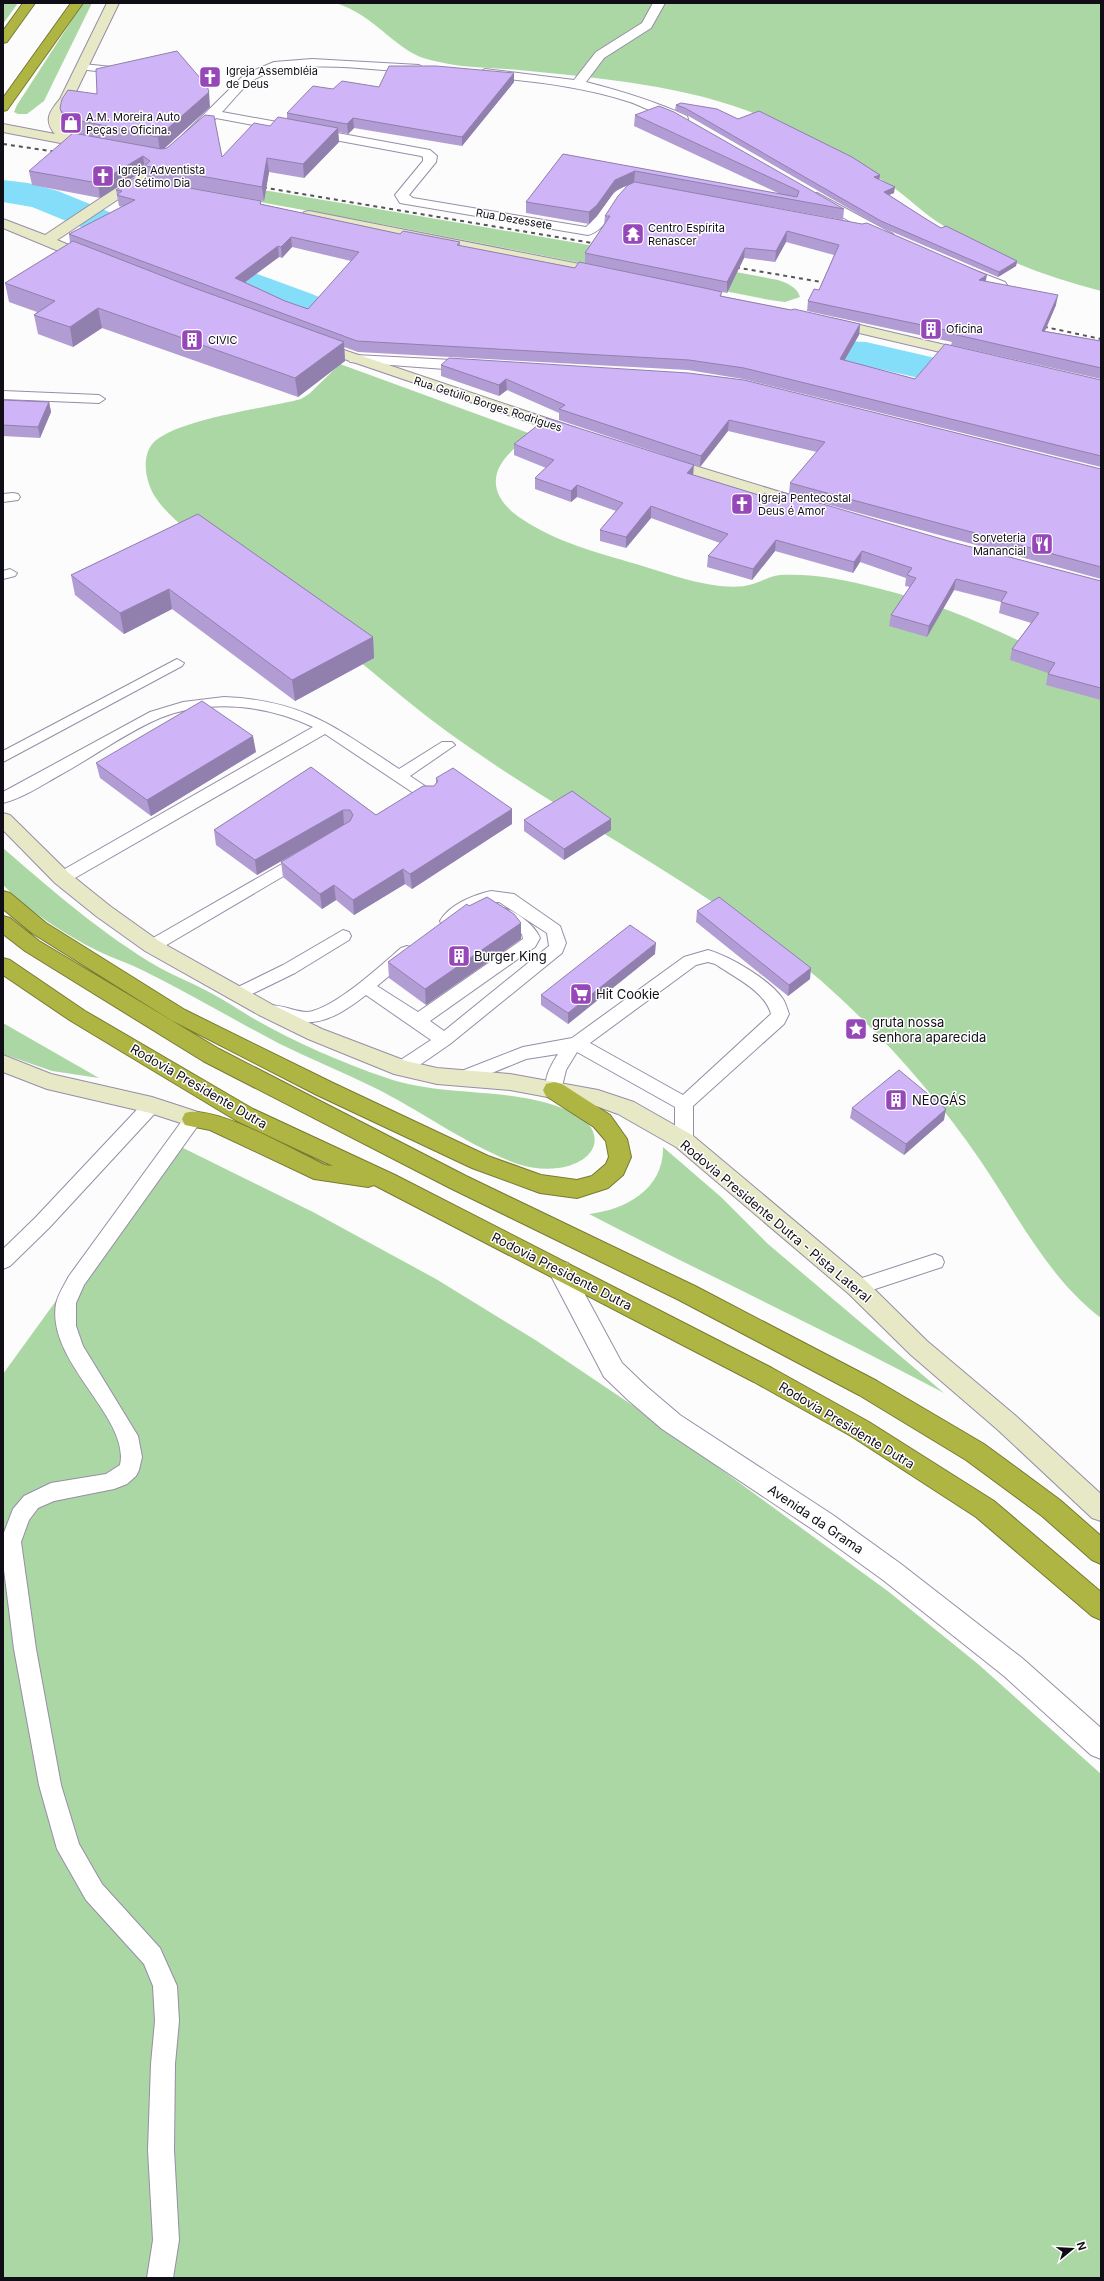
<svg xmlns="http://www.w3.org/2000/svg" width="1104" height="2281" viewBox="0 0 1104 2281" font-family="Inter,sans-serif">
	<style>
		.green { fill: #abd7a4 }
		.lines { fill: none; stroke-linecap: round; stroke-linejoin: round }
		.river { fill: #84def9; fill-rule: evenodd }
		.lane-casing { stroke: #978da7; stroke-width: 2 }
		.street-casing { stroke: #978da7; stroke-width: 2 }
		.secondary-casing { stroke: #978da7; stroke-width: 2 }
		.highway-casing { stroke: #787a33; stroke-width: 2 }
		.lane { fill: #fff; fill-rule: evenodd }
		.street { fill: #fff; fill-rule: evenodd }
		.secondary { fill: #e7e9c6; fill-rule: evenodd }
		.highway { fill: #afb542; fill-rule: evenodd }
		.rail { stroke: #56535a; stroke-width: 2; stroke-dasharray: 4 4; stroke-linecap: butt }
		.wall { fill: #b29cd4; fill-rule: evenodd }
		.shaded-wall { fill: #917fad }
		.building { fill: #cfb5f7; stroke: #917fad; fill-rule: evenodd }
		.labels { text-anchor: middle; stroke-width: 3; stroke-linejoin: round; paint-order: stroke }
		.far-poi-label { font-size: 11px; fill: #110d16; stroke: #fff; text-anchor: start }
		.far-street-label { font-size: 11px; fill: #110d16; stroke: #fff }
		.poi-label { font-size: 13px; fill: #110d16; stroke: #fff; text-anchor: start }
		.street-label { font-size: 13px; fill: #110d16; stroke: #fff }
	</style>
	<rect width="100%" height="100%" fill="#fcfcfc"/>
	<path class="green" d="M3,3H18L3,24Z
		M83,3H92L44,101L27,114H18L14,112L17,105Z
		M336,3H1101V291C1043,276 986,254 936,221C920,210 906,196 890,185C849,158 806,135 761,116C686,85 599,78 519,70C495,68 468,68 444,63C435,61 424,59 416,55C386,39 372,15 336,3Z
		M215,182C403,213 591,244 778,280C787,283 797,287 800,297L785,302L770,300L392,226L198,191L188,187Z
		M340,364L531,434C518,445 497,461 496,479C494,496 509,511 522,519C556,542 598,553 636,564C662,572 687,581 713,585C726,587 740,588 753,584C762,581 771,576 780,575C812,573 847,580 877,588C956,607 1029,645 1101,681V1318C1048,1278 1017,1214 980,1160C937,1097 885,1038 828,987C801,962 769,941 739,920C629,843 509,784 405,699C357,659 309,620 259,583C231,562 174,526 156,498C147,485 142,464 149,449C161,420 270,408 301,399L309,394Z
		M3,848C53,891 103,935 160,968C176,977 193,983 209,992C225,1000 240,1011 256,1020C297,1043 342,1063 387,1078C445,1098 510,1086 567,1110C609,1127 601,1162 558,1168C545,1170 530,1168 518,1164C466,1145 422,1111 373,1087C342,1072 311,1059 280,1044C234,1020 189,993 142,970C128,963 112,958 98,951C64,934 30,912 3,885Z
		M3,1023L99,1078L52,1071L3,1054Z
		M171,1142L313,1212L436,1279L537,1341L641,1411L889,1592L978,1664L1101,1774V2278H3V1374Z
		M663,1147L721,1197L768,1244L944,1393C827,1331 707,1275 589,1214C626,1210 664,1189 663,1147Z"/>
	<g class="lines">
		<path class="river" d="M3,180L28,183L58,191L146,227L187,248L312,294L371,320L398,329L403,337L398,345L384,349L343,336L286,310L161,264L120,243L32,207L3,202Z
			M769,338L866,342L1005,374L1101,402V427L981,392L866,366L769,362L755,358L749,350L755,342Z"/>
		<g class="lane-casing">
			<path id="lane" d="M83,64L122,68L127,71L122,74L79,69L78,67Z
				M3,391L99,395L105,399L99,403L3,399Z
				M13,493L18,494L20,497L18,500L3,502V494Z
				M10,569L17,573L15,576L3,579V571Z
				M177,659L184,663L182,666L3,762V751Z
				M224,697C303,700 336,728 399,769L442,742H452L455,745L410,776L434,792L437,796L434,800H424L325,734L68,882L62,883L56,882L54,878L56,874L313,727C267,705 209,698 160,718C125,733 93,757 60,775C42,785 23,798 3,803V792L150,712L183,702Z
				M303,852L309,853L311,857L309,861L158,950L152,952L146,950L144,946L146,942Z
				M491,891L514,894L560,926L566,943L562,953L450,1044L408,1073L402,1074L396,1073L393,1068L396,1063L431,1040L366,995C328,1024 311,1029 265,1015L262,1011L265,1007C279,1002 293,1012 307,1012C333,1010 381,965 401,948L407,946L413,948L415,952L413,956L377,986L418,1012L523,939L522,934L494,916L492,912L494,908C509,904 535,925 540,938L535,947L430,1021L444,1031L549,946L547,933L499,902C476,902 458,930 442,925L440,921C449,905 473,895 491,891Z
				M343,930L349,932L351,936L349,940L295,973L244,998L238,1000L232,998L230,994L232,990L283,965Z
				M708,950C731,957 769,979 783,999C786,1004 787,1009 789,1014L784,1024L693,1106V1141L690,1146L684,1148L678,1146L675,1141V1107L577,1052L566,1070L560,1095L554,1097L548,1095C541,1082 551,1065 558,1054L526,1059L465,1084L459,1082L456,1077L459,1072L523,1047L572,1038L684,957ZM708,962L715,964C734,977 765,991 771,1014L683,1095L590,1043L696,965Z
				M152,1098L158,1100L161,1105L158,1110L49,1228L10,1266L3,1269V1249L35,1218L146,1100Z
				M193,1112L199,1114L202,1119L199,1124L84,1285L76,1303V1326L83,1346L138,1436L142,1457L139,1470L136,1476L127,1484L114,1489L54,1501L38,1508L29,1520L21,1542L36,1649L61,1785L79,1844L102,1884L160,1948L177,1986L179,2021L175,2064L174,2150L179,2240L173,2278H147L153,2240L148,2150L151,2064L155,2021L153,1986L144,1964L86,1900L57,1849L39,1785L14,1649L3,1562V1535L13,1509L24,1496L51,1483L106,1474L120,1465C131,1418 46,1362 56,1304C58,1294 65,1284 69,1276L187,1114Z
				M935,1254L942,1257L944,1262L942,1267L857,1295L850,1292L847,1287L850,1282Z"/>
		</g>
		<g class="street-casing">
			<path id="street" d="M653,3H665L651,28L604,58L586,82C621,91 654,101 687,116L688,119L687,122C675,125 643,106 630,102C583,87 534,81 485,77L479,73L485,69L574,80L596,52L642,23Z
				M312,59L419,65L425,69L419,73C374,70 294,57 255,79C243,86 232,102 222,112L430,150L437,156L436,162L409,195L413,198L586,227C592,222 596,215 600,209C616,186 629,180 657,187L659,190C652,199 634,189 624,197C610,209 607,230 588,235L400,203L395,195L423,161V157L421,156L216,118L194,138L189,139L183,135L245,74L274,62Z
				M817,193L893,234L895,237L893,240H883L812,200L810,197L812,194Z
				M958,264L1005,282L1007,285L1000,289L995,288L953,271L951,268Z
				M355,355L472,361L477,363L480,366L477,369L472,371L350,362L348,359Z
				M560,1261L568,1263L622,1363L646,1386L680,1415L833,1515L901,1564L1022,1658L1101,1728V1759L1091,1755L1004,1676L883,1580L815,1531L662,1429L628,1400L604,1377L548,1270L552,1263Z"/>
		</g>
		<g class="secondary-casing">
			<path id="secondary" d="M107,3H119L72,100L63,111L60,119L65,129L81,137L102,142L104,145L102,148C91,150 81,142 71,145L3,132V124L55,134C43,120 50,111 60,99Z
				M163,154L170,158L168,161L138,186L57,240L95,256L97,259L95,262H85L3,228V219L45,235L128,180L158,155Z
				M309,211L605,269L612,273L605,277L304,218L302,215L304,212Z
				M830,318L975,352L977,355L970,359L825,325L823,322Z
				M317,341L576,428L578,431L576,434H564L312,348L310,345L312,342Z
				M666,457L813,502L815,505L813,508H801L660,465L658,462L660,459Z
				M3,813L10,815L69,873L110,906L159,941L273,1005L322,1029L406,1061L437,1068L510,1074L598,1090L634,1102L692,1135L865,1280L927,1341L1016,1416L1101,1494V1521L1092,1518L998,1430L911,1355L849,1294L676,1147L618,1114L596,1106L510,1090L437,1084L394,1074L308,1039L259,1015L145,951L96,916L55,883L3,830Z
				M3,1055L51,1074L152,1097L201,1113L204,1119L201,1125L193,1127L150,1113L47,1089L3,1072Z"/>
		</g>
		<g class="highway-casing">
			<path id="highway" d="M23,3H35L7,42L3,43V31Z
				M71,3H83L7,110L3,111V98Z
				M3,891L10,893L46,923L185,1010L333,1083L488,1156L541,1175L577,1180L592,1176L606,1164L609,1157L606,1141L594,1127L546,1096L543,1090L546,1084L554,1082L562,1084L610,1115L627,1139L631,1157L623,1175L608,1188L577,1198L540,1193L472,1168L317,1095L171,1020L32,933L3,909Z
				M3,916L10,918L39,941L219,1049L466,1176L695,1286L877,1381L984,1444L1060,1500L1101,1536V1564L1092,1560L1042,1516L966,1460L859,1395L679,1300L450,1188L203,1061L25,951L3,934Z
				M3,958L10,960L85,1011L253,1109L395,1175L772,1368L869,1422L994,1501L1101,1592V1620L1092,1616L976,1517L851,1436L754,1382L374,1185L368,1187L314,1179L210,1130L185,1125L182,1119L185,1113C215,1104 295,1151 325,1165L333,1166L237,1121L71,1021L3,975Z"/>
		</g>
		<use href="#lane" class="lane"/>
		<use href="#street" class="street"/>
		<use href="#secondary" class="secondary"/>
		<use href="#highway" class="highway"/>
		<path class="rail" d="M3,144L64,153
			M255,186L604,245
			M728,266L833,284
			M1036,325L1101,339"/>
	</g>
	<path class="wall" d="M514,73V82L462,146L354,128L348,134L338,132L339,142L304,178L269,172L264,201L147,180L146,170H145L100,198L32,185L29,171L74,133L63,125L60,108L97,94L210,107L164,149L222,157L270,126L287,119V113L333,89L379,87Z
		M676,105L738,119L880,175L879,180L894,193L889,195L926,219L941,228L1017,261L1016,266L998,277L881,227L685,114L675,110Z
		M635,115L844,209L843,220L634,182L615,191L597,216L589,224L526,213V202L563,154L780,194L634,126Z
		M628,185L986,281L1056,305L1045,331L1101,341V379L951,345L952,342L807,311L808,301L819,290L834,255L786,242L775,262L744,258L727,293L718,291L722,296L860,324L859,335L844,360L915,379L1101,380V467L743,379L688,370L358,352L344,347L345,361L298,397L102,328L73,347L38,334L34,315L37,312L9,302L5,283L70,243L69,234L122,207L119,206L116,190L261,201V204L400,234L460,242V246L575,268L656,278L585,263V253L604,225L605,216ZM292,247L351,261L308,309L285,301L245,282L279,257L282,258Z
		M441,365L1101,469V579L789,494L790,483L817,452L728,431L700,467L559,420V413L507,390L499,396L441,376Z
		M3,400L49,402L51,412L40,438L3,436Z
		M514,444L693,475L762,496L778,498L952,542L1101,581V700L1046,685L1048,673L1010,660L1012,649L1031,623L999,613L1001,602L954,590L927,637L889,626L891,615L910,587L905,586L906,578L860,562L853,573L775,551L752,580L707,567L708,556L720,543L651,518L626,548L600,541V530L616,511L577,497L571,502L535,489V478L546,468L514,455Z
		M198,514L373,637L374,658L295,701L172,609L124,634L75,595L71,575Z
		M256,752L151,816L100,778L96,763Z
		M311,767L376,815L434,786L436,783V778L512,824L412,889L405,884L354,915L336,900L322,909L283,877L281,862L344,825L257,875L216,845L214,830Z
		M611,819V830L564,860L524,831V820Z
		M469,906L521,923V939L426,1005L389,978L388,962Z
		M697,911L810,979L788,996L696,922Z
		M655,954L568,1024L541,1005V995Z
		M852,1108L944,1120L904,1155L850,1118Z"/>
	<path class="shaded-wall" d="M514,73V82L462,146V137Z
		M209,92L210,107L160,152L158,137Z
		M353,118L354,128L348,134L347,124Z
		M338,128L339,142L304,178L303,164Z
		M143,156L145,170L100,198L98,183Z
		M267,158L269,172L264,201L262,187Z
		M635,171L634,182L615,191L597,216L589,224V212L615,180Z
		M880,175L879,180L874,177Z
		M895,187L894,193L883,197L884,192Z
		M787,231L786,242L775,262L776,251Z
		M291,237L292,247L282,258L281,247Z
		M278,246L279,257L236,289L235,278Z
		M745,248L744,258L727,293V282Z
		M1017,261L1016,266L998,277L999,272Z
		M987,275L985,285L979,280Z
		M1058,295L1056,305L1040,342L1042,331Z
		M98,308L102,328L73,347L70,327Z
		M860,324L859,335L839,370L840,359Z
		M344,342L345,361L298,397L295,378Z
		M506,379L507,390L499,396V385Z
		M49,402L51,412L40,438L38,427Z
		M729,420L728,431L700,467L701,456Z
		M694,465L693,476L687,473Z
		M577,485V497L571,502V491Z
		M651,506V518L626,548V537Z
		M776,540L775,551L752,580L753,569Z
		M862,551L860,562L853,573L854,562Z
		M956,579L954,590L927,637L929,626Z
		M169,589L172,609L124,634L120,613Z
		M373,637L374,658L295,701L292,680Z
		M253,736L256,752L151,816L147,800Z
		M512,809V824L412,889L410,874Z
		M343,810L344,825L257,875L255,860Z
		M611,819V830L564,860V849Z
		M403,869L405,884L354,915L353,900Z
		M334,885L336,900L322,909L320,894Z
		M521,923V939L426,1005L425,989Z
		M656,943L655,954L568,1024V1013Z
		M811,968L810,979L788,996L789,985Z
		M946,1109L944,1120L904,1155L906,1144Z"/>
	<path class="building" d="M177,51L207,86L209,92L158,137L72,119L61,111L60,108L62,99L68,90L97,94L96,69Z
		M389,66H436L514,73L462,137L353,118L347,124L287,113L313,86L333,89L342,81L379,87Z
		M681,103L717,109L738,119L759,111L852,157L880,175L874,177L895,187L884,192L926,219L941,228L946,226L1017,261L999,272L881,221L685,108L676,105Z
		M659,106L674,112L844,209L635,171L615,180L597,205L589,212L526,202L563,154L797,197L799,191L635,115Z
		M205,115L214,116L222,157L254,123L270,126L278,117L338,128L303,164L267,158L262,187L145,166L150,161L143,156L98,183L29,171L73,133L161,149L167,148Z
		M134,178L261,201L260,204L400,234L403,231L460,242L457,245L575,268L579,262L709,289L722,292L720,296L791,310L794,309L860,324L840,359L915,379L945,344L1101,380V456L744,368L689,360L357,341L69,234L135,200L117,195L122,191L116,190ZM291,237L359,252L308,309L285,301L235,278L278,246L281,247Z
		M635,182L862,224L867,223L987,275L979,280L1058,295L1042,331L1101,341V368L953,334L955,332L808,301L814,289L819,290L839,245L787,231L776,251L745,248L727,282L585,253L610,216H605L618,196L628,185Z
		M73,241L186,285L344,342L295,378L98,308L70,327L34,315L55,301L5,283Z
		M449,358L688,373L744,380L1101,469V567L790,483L825,442L729,420L701,456L559,409L565,405L506,379L499,385L441,365Z
		M3,400L49,402L38,427L3,425Z
		M547,418L694,465L687,473L762,496L764,493L778,498L782,492L952,542L1101,581V688L1048,674L1055,663L1012,649L1039,613L1001,602L1007,592L956,579L929,626L891,615L916,578L907,575L912,568L862,551L854,562L776,540L753,569L708,556L728,534L651,506L626,537L600,530L623,503L577,485L571,491L535,478L554,460L514,444Z
		M198,514L373,637L292,680L169,589L120,613L71,575Z
		M202,701L253,736L147,800L96,763Z
		M311,767L376,815L423,786H434L438,781L436,778L453,768L512,809L410,874L403,869L353,900L334,885L320,894L281,862L350,821L353,815L350,810H343L255,860L214,830Z
		M572,791L611,819L564,849L524,820Z
		M487,897L514,914L521,923L425,989L388,962L467,904L469,906Z
		M719,897L811,968L789,985L697,911Z
		M630,925L656,943L568,1013L541,995Z
		M899,1070L946,1109L906,1144L852,1108Z"/>
	<defs>
		<g id="church-square" transform="scale(1.15)"><rect x="-9" y="-9" width="18" height="18" rx="4" fill="#9648b9" stroke="#fff"/><path d="M-1.2-6h2.4v3.5h3.3v2.4h-3.3V6h-2.4V-.1h-3.3v-2.4h3.3Z" fill="#fff"/></g>
		<g id="shop-square" transform="scale(1.15)"><rect x="-9" y="-9" width="18" height="18" rx="4" fill="#9648b9" stroke="#fff"/><path d="M-5-2.5h2.3a2.7 3.5 0 0 1 5.4 0H5L5.5 6h-11ZM-1.5-2.5h3a1.5 2.3 0 0 0-3 0Z" fill="#fff"/></g>
		<g id="temple-square" transform="scale(1.15)"><rect x="-9" y="-9" width="18" height="18" rx="4" fill="#9648b9" stroke="#fff"/><path d="M0-6L5-2H3V0L6.5 2.5H4V6H1.5V3h-3V6H-4V2.5H-6.5L-3 0V-2H-5Z" fill="#fff"/></g>
		<g id="building-square" transform="scale(1.15)"><rect x="-9" y="-9" width="18" height="18" rx="4" fill="#9648b9" stroke="#fff"/><path d="M-4-6H4V6H1V3H-1V6H-4ZM-2.5-4.3h1.7v1.8h-1.7ZM.8-4.3h1.7v1.8H.8ZM-2.5-1h1.7V.8h-1.7ZM.8-1h1.7V.8H.8Z" fill="#fff"/></g>
		<g id="restaurant-square" transform="scale(1.15)"><rect x="-9" y="-9" width="18" height="18" rx="4" fill="#9648b9" stroke="#fff"/><path d="M-5-6h1v4h1v-4h1v4h1v-4h1v5L-1.5 .5V6h-2V.5L-5-1ZM5-6V6H3V1.5H1.5Q1.5-4 5-6Z" fill="#fff"/></g>
		<g id="supermarket-square" transform="scale(1.15)"><rect x="-9" y="-9" width="18" height="18" rx="4" fill="#9648b9" stroke="#fff"/><path d="M-6-5.5h2.5l.6 2H6L4.5 2H-2.5L-4.4-4H-6ZM-1.5 3.2a1.3 1.3 0 1 0 .1 0ZM3 3.2a1.3 1.3 0 1 0 .1 0Z" fill="#fff"/></g>
		<g id="sight-square" transform="scale(1.15)"><rect x="-9" y="-9" width="18" height="18" rx="4" fill="#9648b9" stroke="#fff"/><path d="M0-6L1.8-2.2L6-1.7L2.9 1.2L3.7 5.4L0 3.3L-3.7 5.4L-2.9 1.2L-6-1.7L-1.8-2.2Z" fill="#fff"/></g>
	</defs>
	<g fill-rule="evenodd">
		<use href="#church-square" x="210" y="77"/>
		<use href="#shop-square" x="71" y="123"/>
		<use href="#church-square" x="103" y="176"/>
		<use href="#temple-square" x="633" y="234"/>
		<use href="#building-square" x="931" y="329"/>
		<use href="#building-square" x="192" y="340"/>
		<use href="#church-square" x="742" y="504"/>
		<use href="#restaurant-square" x="1042" y="544"/>
		<use href="#building-square" x="459" y="956"/>
		<use href="#supermarket-square" x="581" y="994"/>
		<use href="#sight-square" x="856" y="1029"/>
		<use href="#building-square" x="896" y="1100"/>
	</g>
	<g class="labels">
		<g class="far-poi-label">
			<text x="226" y="75">Igreja Assembléia<tspan x="226" dy="13">de Deus</tspan></text>
			<text x="86" y="121">A.M. Moreira Auto<tspan x="86" dy="13">Peças e Oficina.</tspan></text>
			<text x="118" y="174">Igreja Adventista<tspan x="118" dy="13">do Sétimo Dia</tspan></text>
			<text x="648" y="232">Centro Espírita<tspan x="648" dy="13">Renascer</tspan></text>
			<text x="946" y="333">Oficina</text>
			<text x="208" y="344">CIVIC</text>
			<text x="758" y="502">Igreja Pentecostal<tspan x="758" dy="13">Deus é Amor</tspan></text>
			<text x="1026" y="542" text-anchor="end">Sorveteria<tspan x="1026" dy="13">Manancial</tspan></text>
		</g>
		<g class="far-street-label">
			<text transform="translate(514 219) rotate(10)" y="4">Rua Dezessete</text>
			<text transform="translate(488 404) rotate(18)" y="4">Rua Getúlio Borges Rodrigues</text>
		</g>
		<g class="poi-label">
			<text x="474" y="961">Burger King</text>
			<text x="596" y="999">Hit Cookie</text>
			<text x="872" y="1027">gruta nossa<tspan x="872" dy="15">senhora aparecida</tspan></text>
			<text x="912" y="1105">NEOGÁS</text>
		</g>
		<g class="street-label">
			<text transform="translate(199 1086) rotate(30)" y="5">Rodovia Presidente Dutra</text>
			<text transform="translate(776 1221) rotate(40)" y="5">Rodovia Presidente Dutra - Pista Lateral</text>
			<text transform="translate(562 1271) rotate(27)" y="5">Rodovia Presidente Dutra</text>
			<text transform="translate(847 1425) rotate(31)" y="5">Rodovia Presidente Dutra</text>
			<text transform="translate(816 1519) rotate(34)" y="5">Avenida da Grama</text>
		</g>
	</g>
	<rect width="1104" height="2281" fill="none" stroke="#110d16" stroke-width="8"/>
	<g transform="translate(1072 2249) rotate(72)" stroke="#ffffff" stroke-width="3" paint-order="stroke">
	<path d="M0-3L7 15L0 10L-7 15Z" fill="#110d16"/>
	<text y="-6" font-size="11" font-weight="bold" text-anchor="middle" fill="#110d16">N</text>
	</g>
</svg>
